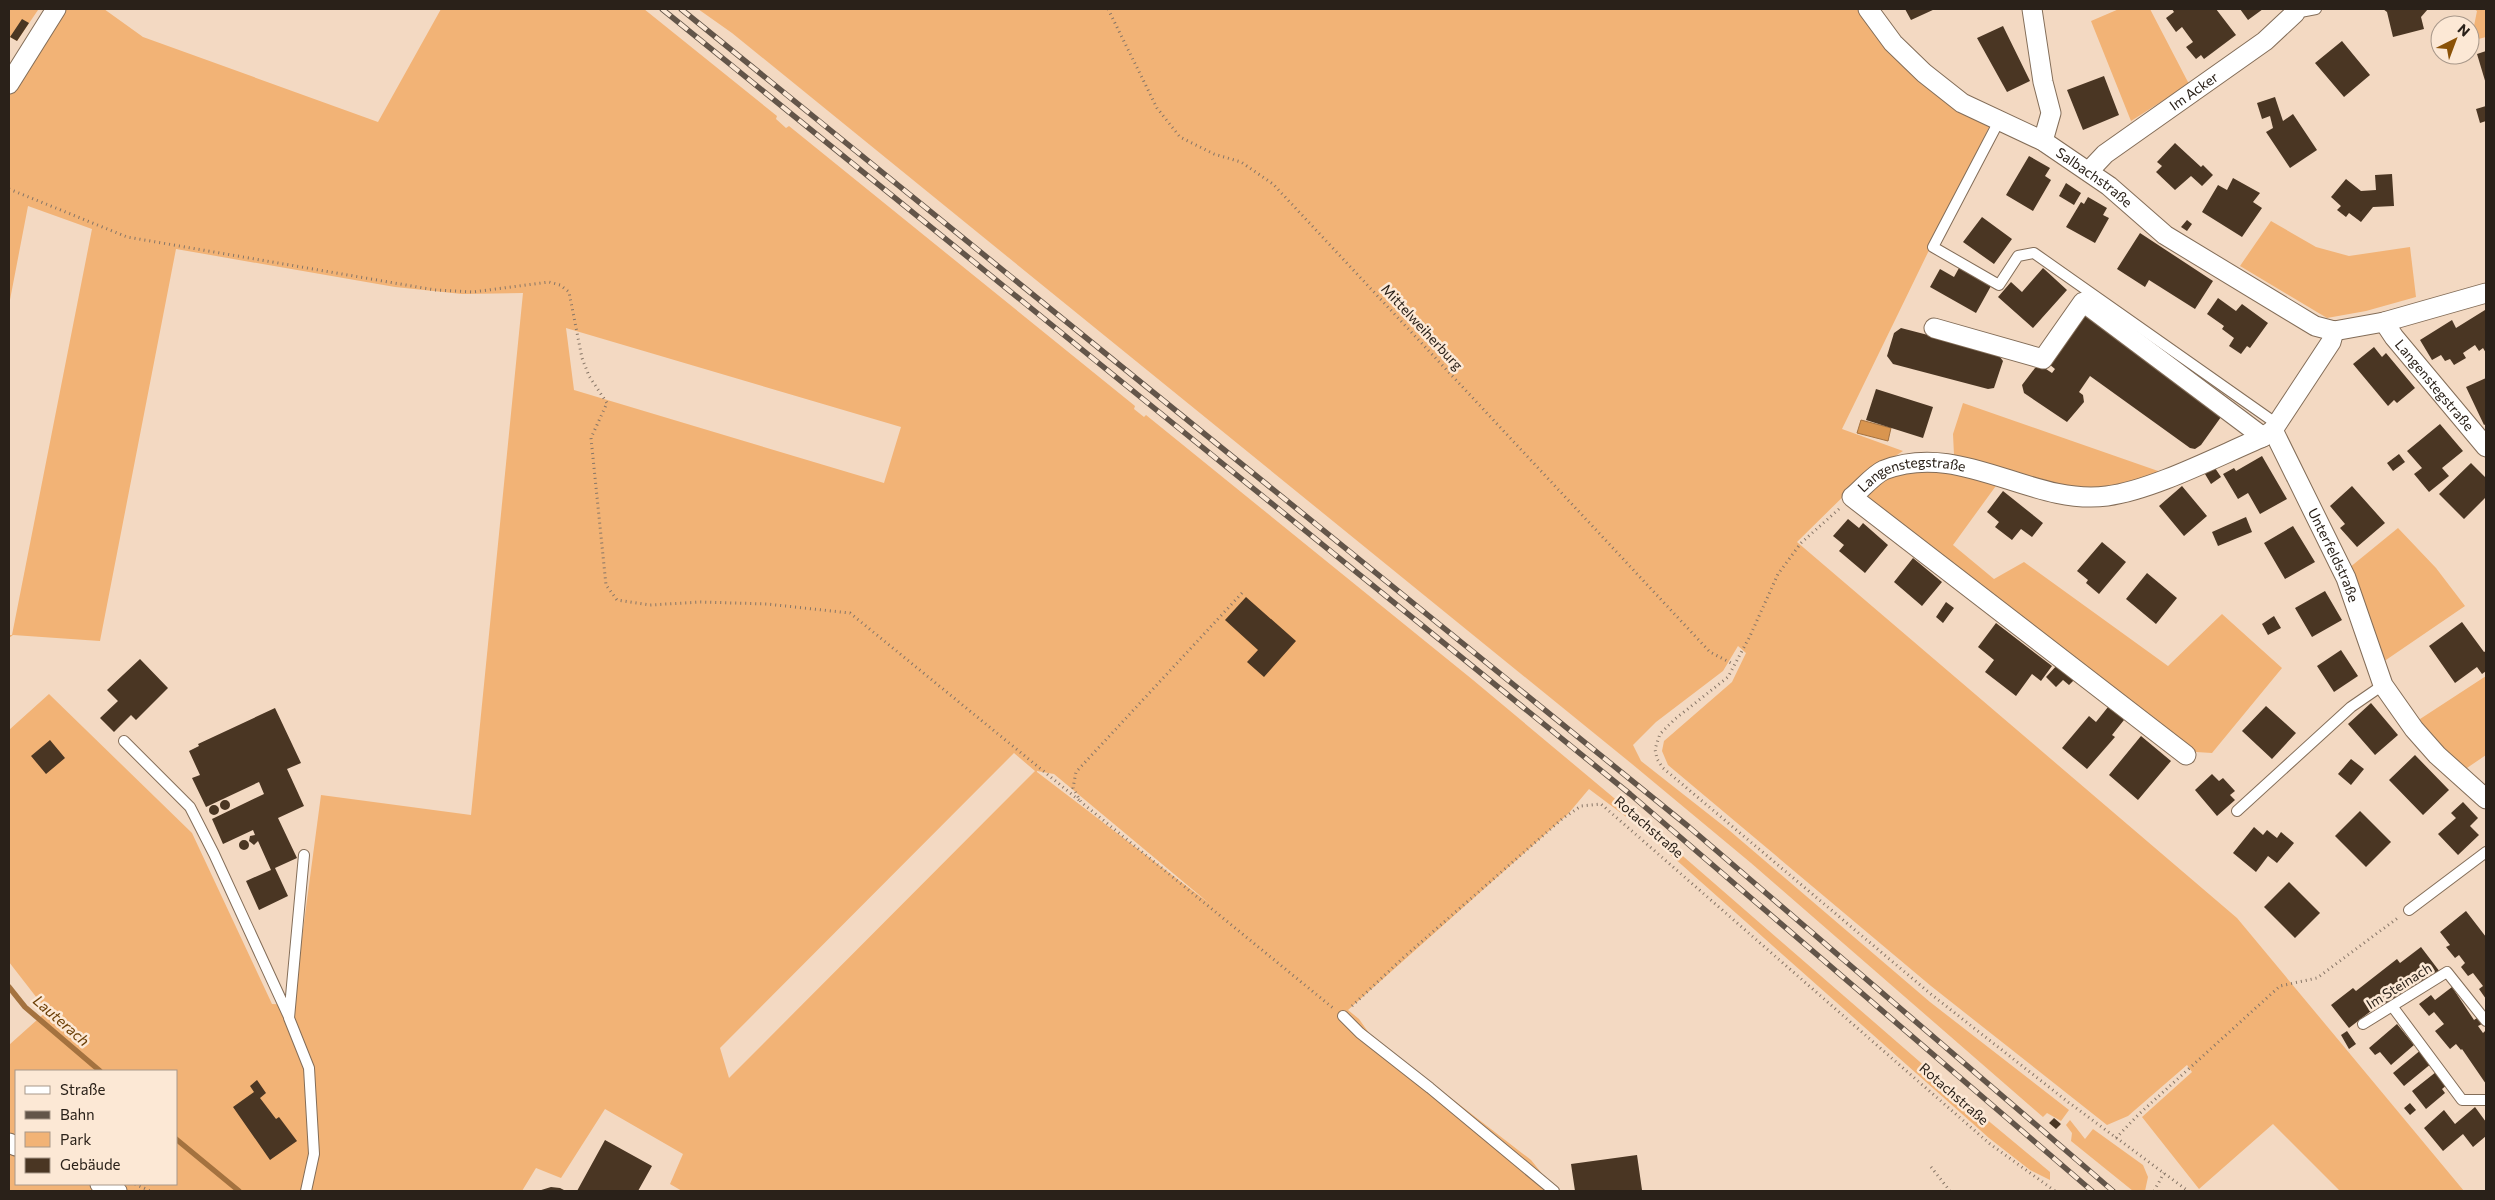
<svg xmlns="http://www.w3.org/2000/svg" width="2495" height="1200" viewBox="0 0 2495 1200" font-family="Commissioner,sans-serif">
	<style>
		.green { fill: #f2b376; fill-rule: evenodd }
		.water { fill: #d9954f; stroke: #a4723f }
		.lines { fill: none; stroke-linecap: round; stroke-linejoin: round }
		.stream { stroke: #a4723f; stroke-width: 5.5 }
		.building { fill: #4a3623 }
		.lane-casing { stroke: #836d58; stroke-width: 12 }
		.street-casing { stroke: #836d58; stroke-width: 21 }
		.path { stroke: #867566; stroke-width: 3; stroke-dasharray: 1 4; stroke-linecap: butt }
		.lane { stroke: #fff; stroke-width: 10 }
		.street { stroke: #fff; stroke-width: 19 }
		.rail-casing { stroke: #635549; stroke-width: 5.5 }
		.rail { stroke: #fce8d5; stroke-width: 4; stroke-dasharray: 11; stroke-linecap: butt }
		.labels { text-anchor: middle; stroke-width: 5; stroke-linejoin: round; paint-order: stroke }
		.street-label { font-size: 14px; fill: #2a2119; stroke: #fce8d5 }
		.water-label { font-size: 15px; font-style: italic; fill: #6b3e05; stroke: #fce8d5 }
	</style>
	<rect width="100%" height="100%" fill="#f3d9c2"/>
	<path class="green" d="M9,9L38,10L17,41L10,37L9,39Z
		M62,9H104L143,37L378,122L441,9H644L777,116L776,119L786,128L789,126L1135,406L1134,409L1144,417L1146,415L1473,680L1669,844L1973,1108L2050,1172V1180L2030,1170L1989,1138L1637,825L1589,789L1568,814L1348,1010L1359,1019L1371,1036L1531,1160L1556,1191H682L670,1184L683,1154L605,1109L561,1178L536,1168L522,1191H9V1045L47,1011L9,962V730L49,694L192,833L272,1004L293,1005L321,795L471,815L523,293L462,294L395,287L176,249L100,641L13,635L9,638V635H12L92,229L28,206L9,305V96ZM566,328L901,427L884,483L574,390ZM1014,753L1035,771L729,1078L720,1048ZM1037,771L1054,774L1210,904L1037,772ZM16,1071H176V1184H16Z
		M698,9H1858L1893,54L1990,125L1842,429L1903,451L1862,478L1797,542L2237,918L2464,1191H2340L2273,1124L2199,1189L2142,1117L2192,1072L2187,1065L2128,1116L2107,1125L1931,986L1668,765L1662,751L1664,741L1732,682L1746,653L1738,646L1723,671L1656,722L1633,745L1641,761L1730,831L1930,1002L2069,1110L2061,1121L2047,1113L2043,1117L1751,863L1632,764L732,33Z
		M2119,9H2150L2189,84L2131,121L2091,21Z
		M2474,9H2486V37L2471,41L2477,11Z
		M2271,221L2316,247L2349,256L2410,247L2416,297L2366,311L2327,318L2240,266Z
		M1963,403L2161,472L2140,482L2093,492L2042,482L1977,464L1954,455L1953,434Z
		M1916,469L1948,470L1998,483L1953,545L1994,579L2024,562L2168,666L2222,614L2282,668L2212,753L2196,752L1886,516L1868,498C1876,477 1896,474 1916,469Z
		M2398,528L2436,568L2465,606L2383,662L2349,568Z
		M2486,676V755L2464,770L2417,721Z
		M2070,1120L2085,1139L2093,1129L2143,1165L2148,1177L2145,1191H2133L2071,1141L2072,1133L2066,1125Z"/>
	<path class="water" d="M1861,420L1891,428L1888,441L1857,433Z"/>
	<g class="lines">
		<path class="stream" d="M9,987L25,1007L100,1071
			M176,1139L239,1191"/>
	</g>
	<path class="building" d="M1905,9H1935L1911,20Z
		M2172,9H2216L2236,35L2204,59L2201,55L2196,59L2186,47L2193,42L2182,27L2176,32L2166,18L2174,12Z
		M2240,9H2263L2248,20Z
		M2383,9H2428L2421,17L2424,29L2393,37L2387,12Z
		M22,19L29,23L17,41L10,37Z
		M2003,26L2030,81L2007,92L1977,38Z
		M2342,41L2370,75L2344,97L2315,63Z
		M2486,51V84L2477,54Z
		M2104,76L2119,115L2083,130L2067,90Z
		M2275,97L2283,121L2293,114L2317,150L2290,168L2266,132L2273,128L2270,116L2262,119L2257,103Z
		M2486,106V121L2480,123L2476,109Z
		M2175,143L2201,167L2203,165L2213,175L2202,186L2191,176L2175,190L2156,172L2162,166L2157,162Z
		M2029,156L2050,168L2045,176L2051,180L2033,211L2006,195Z
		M2392,174L2394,206L2373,207L2361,222L2349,213L2346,217L2337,210L2341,206L2331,197L2346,179L2361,191L2376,190L2375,175Z
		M2233,178L2260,193L2253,202L2262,208L2242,237L2202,212L2218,185L2227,190Z
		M2066,183L2081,193L2074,205L2059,196Z
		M2088,197L2107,208L2103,215L2109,218L2095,243L2066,227L2081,202L2084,204Z
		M1982,217L2012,239L1994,264L1963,242Z
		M2187,220L2192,224L2187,231L2181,227Z
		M2140,233L2213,281L2195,309L2149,280L2145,287L2117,269Z
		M1959,268L1991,286L1976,313L1930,287L1940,269L1954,277Z
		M2043,268L2067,290L2033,328L1998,297L2011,282L2022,292Z
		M2218,298L2236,311L2242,304L2268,323L2250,348L2247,346L2241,354L2229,346L2234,338L2222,329L2224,326L2207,314Z
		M2485,310L2486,353L2483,348L2479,351L2475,345L2463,353L2466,358L2454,365L2450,359L2445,361L2441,355L2432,360L2420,340L2452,320L2456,328Z
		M2087,315L2221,417L2201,445L2195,449L2190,448L2090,376L2079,392L2083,395L2084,402L2067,422L2024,393L2022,385L2035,368L2043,367L2052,373L2055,369L2049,364L2083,316Z
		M1901,328L1997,353L2003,361L1994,388L1988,389L1893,364L1887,356L1894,333Z
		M2374,347L2382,357L2386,353L2415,388L2397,403L2394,400L2388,406L2353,364Z
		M2486,378V424L2484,425L2466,387Z
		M1876,389L1933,407L1923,438L1866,420Z
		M2440,424L2463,451L2442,468L2449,476L2429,492L2414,474L2422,468L2407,451Z
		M2399,454L2405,462L2393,471L2387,463Z
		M2262,456L2287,499L2260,514L2248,493L2238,499L2223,474L2234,468L2236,471Z
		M2471,463L2486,478V500L2485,498L2464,519L2439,494Z
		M2215,468L2221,477L2211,484L2205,474Z
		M2182,486L2207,516L2184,536L2159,506Z
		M2352,486L2385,523L2357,547L2340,528L2345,524L2330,506Z
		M2003,491L2043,523L2032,537L2021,529L2012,540L1995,527L1999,522L1987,512Z
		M2246,517L2252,532L2218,546L2212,532Z
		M1848,519L1859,528L1863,523L1888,545L1865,573L1839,551L1844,545L1833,536Z
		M2293,526L2315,562L2285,579L2264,543Z
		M2102,542L2126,562L2099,594L2086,583L2088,580L2077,571Z
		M1913,558L1942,582L1922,606L1894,582Z
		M2147,573L2177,598L2156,624L2126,599Z
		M2325,591L2342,620L2312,637L2295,608Z
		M1246,597L1296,641L1264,677L1247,662L1258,650L1225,620Z
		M1946,602L1954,608L1943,623L1936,617Z
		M2274,616L2281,628L2268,635L2262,624Z
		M2462,622L2484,652L2486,651V671L2482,674L2477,667L2455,683L2429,646Z
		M1996,623L2052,666L2041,681L2032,674L2016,696L1985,672L1994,660L1978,647Z
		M2341,650L2358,676L2334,692L2317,666Z
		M140,659L168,688L136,720L131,715L114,732L100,718L118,701L107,690Z
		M2059,663L2076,678L2069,685L2063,680L2056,687L2046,677Z
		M2371,703L2398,735L2375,755L2348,724Z
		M2115,705L2125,714L2122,718L2124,720L2112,735L2115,737L2087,769L2062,748L2089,716L2096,722L2108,707L2111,710Z
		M2266,706L2296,733L2272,759L2242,731Z
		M275,708L301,763L287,769L304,806L278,818L297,858L275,868L288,896L259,910L246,881L271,870L258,841L254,845L249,841L250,836L255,835L253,830L223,844L212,819L264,794L259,782L206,807L192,778L200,775L189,751L199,746L198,744Z
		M2141,736L2171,761L2138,800L2109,775Z
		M50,740L65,758L46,774L31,756Z
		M2415,755L2449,790L2423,815L2389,780Z
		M2351,759L2364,769L2351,785L2338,774Z
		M2212,774L2219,781L2223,778L2235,791L2230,795L2235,800L2217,816L2195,790Z
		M220 805a5 5 0 1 1 10 0a5 5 0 1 1-10 0Z
		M2463,802L2478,818L2470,826L2479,835L2458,855L2438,834L2456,818L2451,813Z
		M209 810a5 5 0 1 1 10 0a5 5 0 1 1-10 0Z
		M2360,811L2391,842L2366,867L2335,836Z
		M2254,827L2263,835L2267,830L2277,838L2281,832L2294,843L2277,863L2268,856L2256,872L2233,853Z
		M239 845a5 5 0 1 1 10 0a5 5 0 1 1-10 0Z
		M2289,882L2320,913L2295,938L2264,907Z
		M2466,911L2486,937V999L2479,989L2483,986L2473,973L2468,976L2461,967L2465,963L2459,955L2455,958L2446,947L2450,945L2440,932Z
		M2421,947L2440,972L2419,988L2416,985L2395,1001L2393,998L2373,1014L2371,1011L2349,1028L2331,1005L2353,988L2356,991L2397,959L2400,963Z
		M2452,987L2474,1020L2477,1018L2482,1024L2478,1026L2483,1033L2486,1030V1084L2462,1049L2461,1050L2456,1044L2450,1049L2435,1031L2444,1024L2434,1012L2429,1016L2419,1004L2431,995L2435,1000Z
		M2397,1024L2414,1045L2391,1065L2380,1052L2375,1055L2369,1048Z
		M2347,1031L2356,1044L2349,1049L2341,1035Z
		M2422,1049L2432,1063L2404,1086L2393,1073Z
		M2436,1072L2447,1085L2442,1089L2445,1093L2426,1109L2412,1091Z
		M257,1080L266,1093L260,1098L276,1119L279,1117L297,1141L270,1160L233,1107L254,1092L250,1086Z
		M2410,1103L2416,1110L2410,1115L2404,1108Z
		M2475,1107L2486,1122V1136L2473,1147L2463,1134L2443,1151L2424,1128L2444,1110L2455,1124Z
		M2054,1118L2061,1124L2056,1129L2049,1123Z
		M605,1140L652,1166L638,1191H577Z
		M1637,1155L1642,1190L1575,1191L1571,1164Z
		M551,1187L560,1188L566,1191H538Z"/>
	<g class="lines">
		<g class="lane-casing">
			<path id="lane" d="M2295,13L2316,9
				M1999,121L1933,247L1999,285L2018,256L2034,253L2277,424
				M124,741L190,807L214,854L289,1017
				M2237,811L2351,707L2383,685
				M304,855L289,1018L309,1068L314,1154L306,1191
				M2409,910L2486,852
				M2392,1006L2462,1100H2486
				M1343,1016L1360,1033L1430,1088L1554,1191
				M2363,1024L2447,972L2486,1021"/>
		</g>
		<g class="street-casing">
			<g id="street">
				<path id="s1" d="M1868,9L1893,43L1924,73L1962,103L2043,141L2109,186L2165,235L2315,326L2334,331L2384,322L2486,293"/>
				<path d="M2032,9L2043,82L2051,113L2043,141"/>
				<path d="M9,84L56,9"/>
				<path id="s2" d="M2089,171L2105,154L2265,41L2295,13L2296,9"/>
				<path id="s3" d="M2384,322L2394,337L2486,447"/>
				<path d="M1934,328L2043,359L2083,302L2263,437"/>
				<path id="s4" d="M2273,430L2346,578L2383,685L2414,729L2437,755L2486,799"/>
				<path id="s5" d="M2186,755L1852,497C1862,489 1873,475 1884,470C1961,440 2031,506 2107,496C2153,490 2218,456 2263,437L2273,430L2331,342L2334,331"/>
				<path d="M9,1143L16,1146"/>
				<path d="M100,1184L117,1191"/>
			</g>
		</g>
		<path class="path" d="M1108,9L1157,108L1180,137L1214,154L1241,162L1273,184L1710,652L1733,664
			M9,189L127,237L435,290L473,292L549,282L560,285L569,292L582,358L589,376L607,403L591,438L606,585L617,600L650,605L701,602L767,604L850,613L1080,801
			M1839,509L1801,543L1778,574L1750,636L1728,677L1675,719L1660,734L1655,749L1657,759L1663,768L1932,995L2068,1102L2188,1191
			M1242,593L1076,772L1073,788L1081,802L1333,1008
			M1352,1006L1404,957L1562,819L1581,806L1601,804L1990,1144L2055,1191
			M2116,1138L2139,1114L2280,986L2317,978L2399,917
			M1931,1167L1950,1191
			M135,1184L150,1191
			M2154,1191L2164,1173"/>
		<use href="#lane" class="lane"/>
		<use href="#street" class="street"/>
		<g class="rail-casing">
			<path id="rail" d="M662,9L1630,794L2092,1191
				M681,9L1689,827L2113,1191"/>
		</g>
		<use href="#rail" class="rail"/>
	</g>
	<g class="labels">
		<g class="street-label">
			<text dy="5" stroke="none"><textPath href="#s2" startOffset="132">Im Acker</textPath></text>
			<text dy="5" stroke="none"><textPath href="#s1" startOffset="286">Salbachstraße</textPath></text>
			<text transform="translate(1422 327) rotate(47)" y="5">Mittelweiherburg</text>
			<text dy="5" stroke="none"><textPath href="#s3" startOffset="81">Langenstegstraße</textPath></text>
			<text dy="5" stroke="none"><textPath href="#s5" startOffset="490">Langenstegstraße</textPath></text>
			<text dy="5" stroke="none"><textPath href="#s4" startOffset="139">Unterfeldstraße</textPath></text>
			<text transform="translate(1649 827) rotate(41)" y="5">Rotachstraße</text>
			<text transform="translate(2399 986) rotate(-32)" y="5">Im Steinach</text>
			<text transform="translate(1954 1094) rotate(41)" y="5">Rotachstraße</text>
		</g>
		<g class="water-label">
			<text transform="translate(61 1021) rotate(41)" y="5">Lauterach</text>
		</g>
	</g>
	<rect width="2495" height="1200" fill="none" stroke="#2a2119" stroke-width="20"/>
	<rect x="15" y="1070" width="162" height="115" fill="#fce8d5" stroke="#a8988a"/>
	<rect x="25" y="1086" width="25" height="8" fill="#ffffff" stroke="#a8988a"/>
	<text x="60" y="1095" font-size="15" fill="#2a2119">Straße</text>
	<rect x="25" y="1111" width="25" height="8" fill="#635549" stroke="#a8988a"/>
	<text x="60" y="1120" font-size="15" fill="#2a2119">Bahn</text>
	<rect x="25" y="1132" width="25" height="15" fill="#f2b376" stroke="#a8988a"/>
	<text x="60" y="1145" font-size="15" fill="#2a2119">Park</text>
	<rect x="25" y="1158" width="25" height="15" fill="#4a3623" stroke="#a8988a"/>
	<text x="60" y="1170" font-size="15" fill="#2a2119">Gebäude</text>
	<g transform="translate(2455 40) rotate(42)"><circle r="24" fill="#fce8d5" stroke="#a8988a"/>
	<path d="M0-4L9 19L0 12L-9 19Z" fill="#8b5207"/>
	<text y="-8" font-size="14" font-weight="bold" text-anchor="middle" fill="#2a2119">N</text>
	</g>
</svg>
